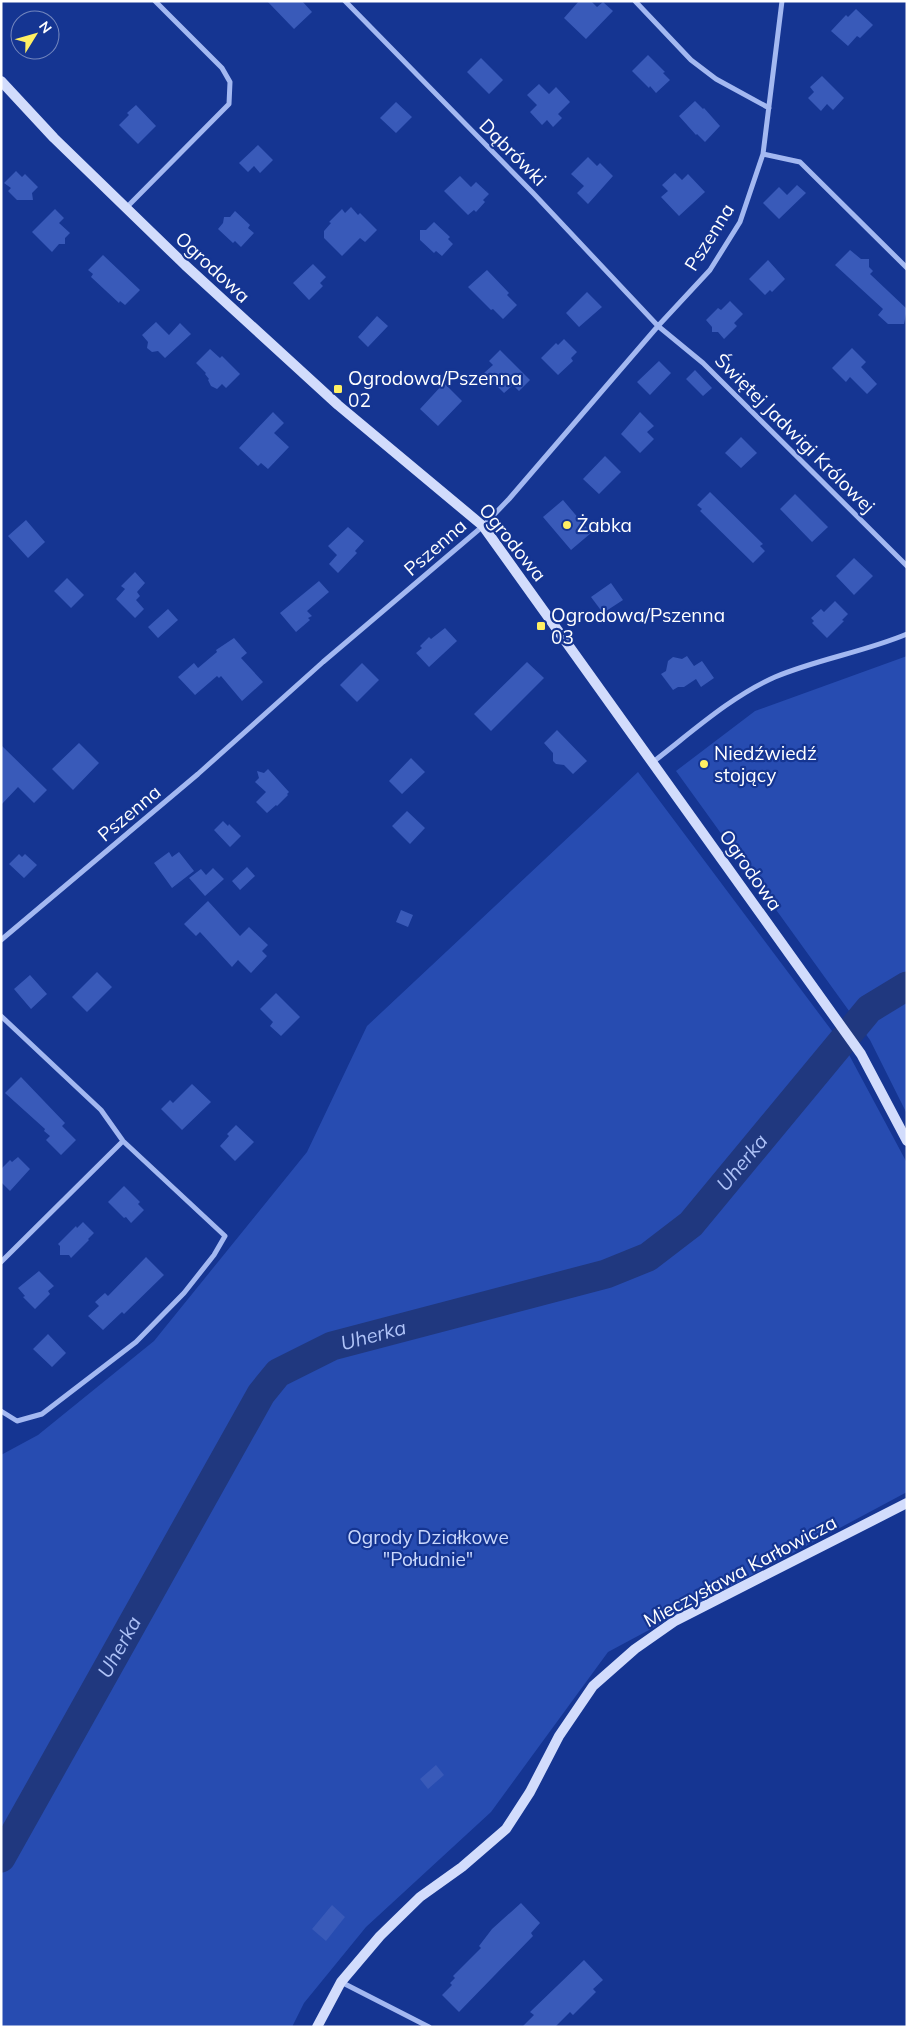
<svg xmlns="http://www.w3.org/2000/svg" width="908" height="2028" viewBox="0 0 908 2028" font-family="Mulish,sans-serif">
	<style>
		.green { fill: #274cb1 }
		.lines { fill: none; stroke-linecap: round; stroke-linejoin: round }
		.river { stroke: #20387f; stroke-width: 29 }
		.building { fill: #395ab9 }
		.street { stroke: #a3b8f1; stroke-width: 5 }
		.secondary { stroke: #d2dcfc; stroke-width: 10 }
		.poi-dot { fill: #ffef63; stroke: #153592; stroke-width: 2 }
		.labels { text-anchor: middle; stroke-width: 4.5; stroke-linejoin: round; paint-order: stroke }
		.street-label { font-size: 19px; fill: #fff; stroke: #153592 }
		.poi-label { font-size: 19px; fill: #fff; stroke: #153592; text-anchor: start }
		.park-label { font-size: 19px; fill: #cad8fc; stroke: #153592 }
		.water-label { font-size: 20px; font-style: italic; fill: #afc3f8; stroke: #153592 }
	</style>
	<rect width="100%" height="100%" fill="#153592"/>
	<path class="green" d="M907,656V1114L870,1040L676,771L755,711Z
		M638,772L847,1051L907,1163V1492L608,1652L491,1812L366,1927L304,2003L292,2027H1V1455L38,1435L154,1341L307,1152L367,1026Z"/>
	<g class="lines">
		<path class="river" id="s1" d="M1,1858L261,1394L278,1373L332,1346L606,1274L648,1257L691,1224L869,1009L907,986"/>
	</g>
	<path class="building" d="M267,1H302L312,12L294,29Z
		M579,1H591L597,7L603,2L613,11L586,39L564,18Z
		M856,9L873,25L860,38L857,36L848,46L831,31L846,15L848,17Z
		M648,55L665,72L663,73L670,80L656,93L650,86L649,88L632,71Z
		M481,58L503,80L489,94L467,72Z
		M822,76L844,98L833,110L827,104L821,111L808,98L814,92L810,87Z
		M539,84L549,94L556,87L570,102L558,114L562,118L553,127L547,120L542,125L530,112L537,105L527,95Z
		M695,101L703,109L704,108L720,126L705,142L697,134L696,135L679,116Z
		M396,102L412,117L396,133L380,118Z
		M136,105L156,126L138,144L119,125L129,115L127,113Z
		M258,145L273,160L260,173L254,166L248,172L239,163Z
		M588,157L597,166L600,163L613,176L588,204L577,193L584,186L571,174Z
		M16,171L22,177L25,174L38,187L32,193L33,200H17L8,191L11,188L4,183Z
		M675,173L682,180L688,174L705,192L679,216L661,197L668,191L662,185Z
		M460,176L471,187L476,182L489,194L483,200L485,202L476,212L474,210L468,215L444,191Z
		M797,185L806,193L779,219L763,203L779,187L787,195Z
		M351,207L358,215L360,213L377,230L365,242L360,238L342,256L324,238V231L331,223L329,222L342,209L345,213Z
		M55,209L64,218L59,223L70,233L65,238V244H59L52,252L32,232Z
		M235,211L250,225L248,228L254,233L241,247L235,241L233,243L218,229L223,223L224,217H230Z
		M434,222L450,237L448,239L453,244L442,256L436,251L434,253L420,240V230H426Z
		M850,250L861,259H869V267L873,271L870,274L907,309L904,324H888L878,315L883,309L835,265Z
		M103,255L140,290L125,305L120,301L119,303L91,277L93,274L88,270Z
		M768,260L785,279L772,292L770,290L765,295L749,279Z
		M313,264L326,277L320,283L323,286L309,300L293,283Z
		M487,270L509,293L507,295L517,305L503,319L493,309L491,310L468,287Z
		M587,292L602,307L579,327L566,313Z
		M730,301L743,314L734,323L737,326L724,339L718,332H712V327L706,320L718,308L721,310Z
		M377,316L388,326L368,347L358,337Z
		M156,322L169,335L180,323L191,334L165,358L158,351L152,352L147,348L148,342L142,335Z
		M564,339L577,352L571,358L573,361L558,375L541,358L556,343L558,345Z
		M852,348L866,362L861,367L877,384L867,394L850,377L846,382L832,368Z
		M210,349L220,358L222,356L240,374L226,388L222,384L217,389L211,386L208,380L209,379L205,374L206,373L196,363Z
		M500,350L530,380L519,391L513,385L504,393L484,373L493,365L489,361Z
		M659,361L671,373L650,395L637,382Z
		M695,370L712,388L703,396L686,379Z
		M444,383L462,401L438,426L420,409Z
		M273,412L284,423L274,433L289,447L268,469L261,463L258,466L239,448Z
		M640,412L654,426L647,432L654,439L640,453L621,434Z
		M741,437L757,453L741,468L725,453Z
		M605,456L621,472L599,494L583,479Z
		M710,492L763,544L760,546L765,551L753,563L700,511L702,509L697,505Z
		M795,494L828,527L812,542L780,509Z
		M563,500L591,533L571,550L543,517Z
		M26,520L45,542L28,558L8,536Z
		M348,527L364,541L355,551L357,553L338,573L329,564L337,555L328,546Z
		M854,558L873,576L854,595L836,576Z
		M135,572L145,583L137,592L140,596L136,600L144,609L135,618L116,599L125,589L121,586Z
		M67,578L84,595L71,608L54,591Z
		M319,581L329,592L307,611L312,616L308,618L310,620L296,632L280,613Z
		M611,583L623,600L603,613L591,597Z
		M835,601L848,614L842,620L844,621L827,638L812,623L814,621L811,618L821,609L824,612Z
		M168,609L178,620L158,638L148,627Z
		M445,628L457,641L429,667L416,653L422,648L420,646L429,637L431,639Z
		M234,638L247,653L241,658L263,682L242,701L221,676L219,678L217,676L195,695L178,677L194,663L198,668L217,652L216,650Z
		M687,656L694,666L702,661L714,678L701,687L696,679L684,687H678L673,690L661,674L666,671L668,661L673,657L682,659Z
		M527,662L544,678L491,731L474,714Z
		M362,663L379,680L357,702L340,685Z
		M557,730L587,761L573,774L564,765L556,764L553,761V753L544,743Z
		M79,743L99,763L73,790L52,769Z
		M1,745L47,790L34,803L18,787L1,805Z
		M411,758L425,772L402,794L389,781Z
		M268,769L289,792L287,794L288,795L277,806L276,805L267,813L256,802L266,792L255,782L259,778L257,771L264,773Z
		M407,811L425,828L410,844L392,826Z
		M223,821L228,826L229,824L241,836L230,847L214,830Z
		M169,852L172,857L179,852L194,871L172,888L154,863Z
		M19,854L22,857L25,854L37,865L24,878L9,864Z
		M247,867L255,876L240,890L232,881Z
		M213,868L224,879L205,896L189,878L201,869L206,875Z
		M208,901L240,936L249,927L268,945L262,951L267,956L251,973L238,960L232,967L200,932L196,936L184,924Z
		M401,910L413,915L408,927L396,922Z
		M97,972L112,987L87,1012L72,997Z
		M30,975L47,994L31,1009L14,989Z
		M276,993L300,1017L281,1036L270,1026L273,1022L260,1009Z
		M21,1077L65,1123L62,1126L76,1140L61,1155L46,1140L50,1136L44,1131L45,1129L5,1093Z
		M192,1084L211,1102L182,1130L161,1109L170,1100L173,1103Z
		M236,1125L254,1142L235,1161L220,1146L229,1136L227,1134Z
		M18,1157L30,1169L10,1191L1,1182V1169L10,1160L12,1162Z
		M124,1186L140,1202L138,1204L144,1210L131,1223L126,1217L124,1218L108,1202Z
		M83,1222L94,1233L88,1239L89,1240L71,1258L69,1255H60V1246L58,1244L76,1226L77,1228Z
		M146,1257L164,1275L124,1314L122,1312L103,1330L88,1316L99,1306L95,1302L105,1293L108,1296Z
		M39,1271L54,1286L48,1291L50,1294L35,1309L23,1297L25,1296L18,1288Z
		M48,1334L66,1353L52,1367L33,1349Z
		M436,1765L444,1775L428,1789L420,1779Z
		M521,1903L540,1923L531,1933L533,1936L459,2012L442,1995L452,1985L450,1983L455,1978L453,1976L481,1948L479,1946L492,1929Z
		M332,1905L345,1917L326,1941L312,1929Z
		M584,1960L603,1980L593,1989L596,1992L573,2015L570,2012L555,2027H522L534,2015L530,2012Z"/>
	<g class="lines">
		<path class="street" d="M345,1L533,193L658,326L703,363L907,566
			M635,1L691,60L716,79L769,108
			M763,154L800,162L907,268
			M126,208L229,104L230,82L222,68L155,1
			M653,762C692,732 730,697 775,677C818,659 864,652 907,634
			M1,940L198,774L323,662L483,526L509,499L658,326L710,270L740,222L763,154L782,1
			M1,1016L101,1110L123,1141L225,1236L214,1255L184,1293L136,1342L42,1414L17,1421L1,1411
			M1,1262L123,1141
			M341,1982L429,2027"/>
		<path class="secondary" d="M1,81L54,138L185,265L338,405L483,526L861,1054L907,1141
			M317,2027L341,1982L380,1936L420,1897L462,1867L506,1829L530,1792L559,1736L593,1686L635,1649L675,1621L907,1503"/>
	</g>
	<g class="poi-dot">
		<rect x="333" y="384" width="10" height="10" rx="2.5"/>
		<circle cx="567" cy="525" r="5"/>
		<rect x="536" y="621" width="10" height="10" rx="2.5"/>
		<circle cx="704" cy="764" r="5"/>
	</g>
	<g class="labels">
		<g class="street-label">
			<text transform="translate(513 152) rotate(45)" y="7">Dąbrówki</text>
			<text transform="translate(709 237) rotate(-58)" y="7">Pszenna</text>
			<text transform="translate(213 267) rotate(43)" y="7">Ogrodowa</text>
			<text transform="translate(795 433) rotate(45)" y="7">Świętej Jadwigi Królowej</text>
			<text transform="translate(513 542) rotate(51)" y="7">Ogrodowa</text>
			<text transform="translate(435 547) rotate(-41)" y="7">Pszenna</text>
			<text transform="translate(129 813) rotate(-40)" y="7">Pszenna</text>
			<text transform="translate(751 870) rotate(55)" y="7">Ogrodowa</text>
			<text transform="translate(740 1571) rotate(-28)" y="7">Mieczysława Karłowicza</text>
		</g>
		<g class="poi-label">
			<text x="348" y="385">Ogrodowa/Pszenna<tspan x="348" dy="22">02</tspan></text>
			<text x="577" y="532">Żabka</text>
			<text x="551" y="622">Ogrodowa/Pszenna<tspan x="551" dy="22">03</tspan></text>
			<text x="714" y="760">Niedźwiedź<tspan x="714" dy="22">stojący</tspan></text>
		</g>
		<g class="park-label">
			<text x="428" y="1544">Ogrody Działkowe<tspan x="428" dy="22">"Południe"</tspan></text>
		</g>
		<g class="water-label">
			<text dy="7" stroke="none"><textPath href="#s1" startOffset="1082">Uherka</textPath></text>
			<text dy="7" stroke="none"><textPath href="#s1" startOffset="662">Uherka</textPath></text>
			<text dy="7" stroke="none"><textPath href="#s1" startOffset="242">Uherka</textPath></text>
		</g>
	</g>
	<rect width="908" height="2028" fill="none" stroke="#ffffff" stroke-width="5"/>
	<g transform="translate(35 35) rotate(53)"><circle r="24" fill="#153592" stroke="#7386be"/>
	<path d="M0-4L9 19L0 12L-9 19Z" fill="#ffef63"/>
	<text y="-8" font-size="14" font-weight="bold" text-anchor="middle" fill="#ffffff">N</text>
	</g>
</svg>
